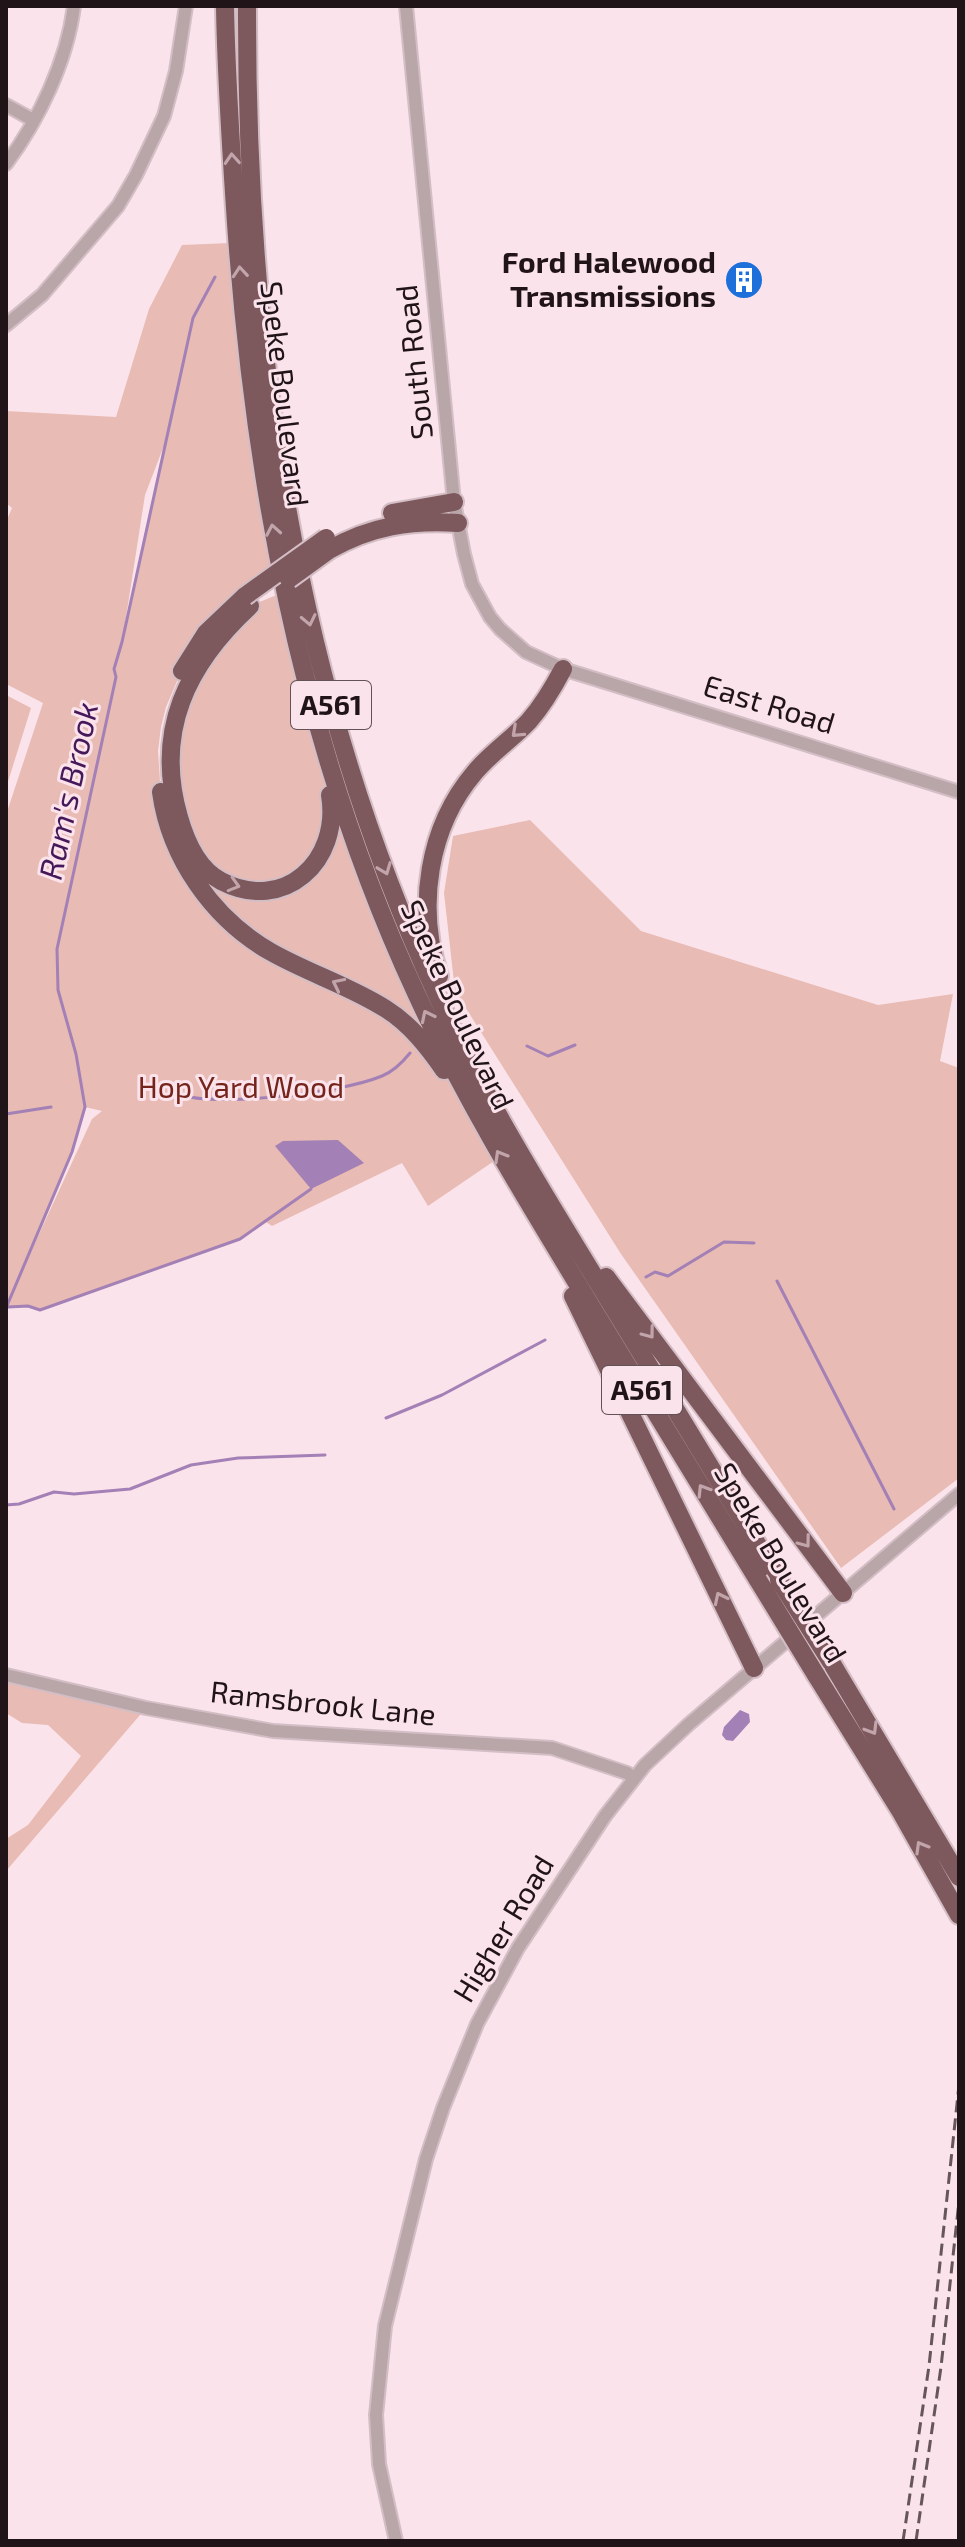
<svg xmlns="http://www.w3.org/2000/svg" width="965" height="2547" viewBox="0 0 965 2547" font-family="'Exo 2',sans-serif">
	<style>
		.green { fill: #e8bbb4; fill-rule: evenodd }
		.water { fill: #a380b5 }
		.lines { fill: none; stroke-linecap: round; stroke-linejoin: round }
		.stream { stroke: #a380b5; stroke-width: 3 }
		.minor-casing { stroke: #d4bec6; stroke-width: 16 }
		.highway-casing { stroke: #d4bec6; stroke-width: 22 }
		.minor { stroke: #b9a6a8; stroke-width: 12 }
		.highway { stroke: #7d585c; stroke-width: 18 }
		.rail { stroke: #66565c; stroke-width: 3; stroke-dasharray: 12 6; stroke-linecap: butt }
		.highway-bridge-casing { stroke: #d4bec6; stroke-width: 22; stroke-linecap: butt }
		.highway-bridge { stroke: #7d585c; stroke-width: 18 }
		.oneway { stroke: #c2a4ab }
		.labels { text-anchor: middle; stroke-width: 6; stroke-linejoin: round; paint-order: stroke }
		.shield { fill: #fbe3ec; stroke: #625258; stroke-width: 2 }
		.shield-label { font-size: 28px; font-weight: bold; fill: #211419 }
		.poi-label { font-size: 30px; font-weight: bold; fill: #211419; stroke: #fbe3ec; text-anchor: end }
		.street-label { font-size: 30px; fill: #211419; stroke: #fbe3ec }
		.park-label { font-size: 30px; fill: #75241b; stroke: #fbe3ec }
		.water-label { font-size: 32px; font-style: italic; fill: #451859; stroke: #fbe3ec }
	</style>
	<rect width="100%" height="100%" fill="#fbe3ec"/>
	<path class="green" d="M230,243L276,573L184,665L166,707L161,727L158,751L161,796L174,801L181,699L250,606L284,592L349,826L500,1157L428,1206L402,1163L272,1226L266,1222L240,1239L40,1310L28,1307H6V815L43,703L6,684V522L12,508L6,503V411L116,417L149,309L182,245ZM165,443L122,642V643L145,495ZM85,1107L102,1111L92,1119L17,1282L72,1152Z
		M6,695L31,708L6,788Z
		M530,820L641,931L878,1005L953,994L940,1061L959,1068V1478L841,1568L621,1254L455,991L444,893L453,836Z
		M6,1675L146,1708L6,1871V1839L28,1825L81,1756L48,1725L22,1723L6,1713Z"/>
	<path class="water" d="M338,1140L364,1163L311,1189L275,1146L283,1141Z
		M740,1710L749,1714L750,1722L733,1741L726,1740L722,1735L724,1727Z"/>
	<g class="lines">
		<path class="stream" d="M527,1046L548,1056L575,1045
			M183,1085L175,1094C219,1107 338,1094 382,1076C394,1071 402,1063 410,1053
			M6,1114L51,1107
			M646,1277L655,1272L668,1276L724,1242L754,1243
			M777,1281L894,1509
			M8,1307L28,1306L40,1310L240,1239L311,1189
			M6,1308L72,1152L85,1107L76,1054L58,990L57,949L116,677L114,669L122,642L193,318L215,277
			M386,1418L442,1395L545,1340
			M6,1505L19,1504L54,1492L74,1494L130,1489L191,1465L238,1458L325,1455"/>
		<g class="minor-casing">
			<path id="minor" d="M406,6L454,502L464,554L472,584L490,617L500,629L526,652L563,669L959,792
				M6,105L33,120
				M6,164C39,120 67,61 74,6
				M6,325L42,295L118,206L136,175L164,116L176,71L186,6
				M6,1675L146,1708L273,1731L552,1748L627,1773L634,1778
				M396,2541L379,2464L376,2415L385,2326L426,2159L443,2108L477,2024L518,1948L605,1816L645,1765L689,1724L959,1494"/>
		</g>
		<g class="highway-casing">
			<path id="highway" d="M225,6C226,68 230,131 234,193C251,468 299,741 416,993C467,1104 531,1207 594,1311C649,1401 703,1491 758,1580
				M247,6C246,343 293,684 436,993C483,1096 543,1193 602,1289C661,1386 721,1483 779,1580
				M392,513L454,502
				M329,550C371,526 410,520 458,523
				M250,606C187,664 154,731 179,817C186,842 198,869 221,881C284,914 341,861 330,795
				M182,671L206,633L245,596
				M161,792C170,858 213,919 271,952C308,973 350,986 386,1009C410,1024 428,1047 444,1070
				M439,976C416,907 428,827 475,772C491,753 512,739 529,721C543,705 553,688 563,669
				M606,1277L843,1593
				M573,1296L754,1668
				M831,1662L959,1877
				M816,1675L901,1812L959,1915"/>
		</g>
		<use href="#minor" class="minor"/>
		<use href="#highway" class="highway"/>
		<path class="rail" d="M903,2541L929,2366L959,2085
			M916,2541L941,2367L959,2201"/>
		<g class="highway-bridge-casing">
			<path id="highway-bridge" d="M289,579L329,550
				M245,596L326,538
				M758,1580L816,1675
				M779,1580L831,1662"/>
		</g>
		<use href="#highway-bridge" class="highway-bridge"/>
	</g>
	<defs><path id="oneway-chevron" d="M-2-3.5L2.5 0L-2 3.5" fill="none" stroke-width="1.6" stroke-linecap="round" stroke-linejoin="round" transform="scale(2)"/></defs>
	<g class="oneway">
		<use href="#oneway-chevron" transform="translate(232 159) rotate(-94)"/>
		<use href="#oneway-chevron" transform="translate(240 272) rotate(-95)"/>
		<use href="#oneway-chevron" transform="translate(273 530) rotate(-100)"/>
		<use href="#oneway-chevron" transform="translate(309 620) rotate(78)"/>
		<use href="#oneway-chevron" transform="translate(517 732) rotate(137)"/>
		<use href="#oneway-chevron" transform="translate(385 869) rotate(69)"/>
		<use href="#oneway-chevron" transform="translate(234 885) rotate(16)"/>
		<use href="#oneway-chevron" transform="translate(338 984) rotate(-154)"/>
		<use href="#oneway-chevron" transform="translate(427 1016) rotate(-116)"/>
		<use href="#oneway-chevron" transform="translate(500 1156) rotate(-120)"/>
		<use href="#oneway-chevron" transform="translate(649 1333) rotate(53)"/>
		<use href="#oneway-chevron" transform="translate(703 1490) rotate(-122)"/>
		<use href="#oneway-chevron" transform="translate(805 1542) rotate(53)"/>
		<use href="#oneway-chevron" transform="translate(720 1598) rotate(-116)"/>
		<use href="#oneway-chevron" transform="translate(872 1729) rotate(59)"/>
		<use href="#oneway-chevron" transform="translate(921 1847) rotate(-120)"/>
	</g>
	<defs>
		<g id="building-disc" transform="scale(2)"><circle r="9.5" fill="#1d6fda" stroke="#fbe3ec"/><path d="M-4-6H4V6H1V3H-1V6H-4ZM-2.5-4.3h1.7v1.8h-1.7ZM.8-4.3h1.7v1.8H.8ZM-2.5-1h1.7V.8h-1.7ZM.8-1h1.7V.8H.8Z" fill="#fff"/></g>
	</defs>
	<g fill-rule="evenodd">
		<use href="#building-disc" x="744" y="280"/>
	</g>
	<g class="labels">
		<g class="shield">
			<rect x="291" y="681" width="80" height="48" rx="6"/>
			<rect x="602" y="1366" width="80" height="48" rx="6"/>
		</g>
		<g class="shield-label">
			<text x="331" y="715">A561</text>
			<text x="642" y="1400">A561</text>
		</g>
		<g class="poi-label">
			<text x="716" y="273">Ford Halewood<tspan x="716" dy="34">Transmissions</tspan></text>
		</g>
		<g class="street-label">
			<text transform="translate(415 362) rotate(-96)" y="10">South Road</text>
			<text transform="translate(284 394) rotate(83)" y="10">Speke Boulevard</text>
			<text transform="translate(769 705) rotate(17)" y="10">East Road</text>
			<text transform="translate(457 1005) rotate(65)" y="10">Speke Boulevard</text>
			<text transform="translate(780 1563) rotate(59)" y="10">Speke Boulevard</text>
			<text transform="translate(323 1704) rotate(6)" y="10">Ramsbrook Lane</text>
			<text transform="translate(504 1929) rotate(-59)" y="10">Higher Road</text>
		</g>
		<g class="park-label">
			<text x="241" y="1098">Hop Yard Wood</text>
		</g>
		<g class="water-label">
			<text transform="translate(69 791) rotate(-78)" y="11">Ram's Brook</text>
		</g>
	</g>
	<rect width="965" height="2547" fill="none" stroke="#211419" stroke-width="16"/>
</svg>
